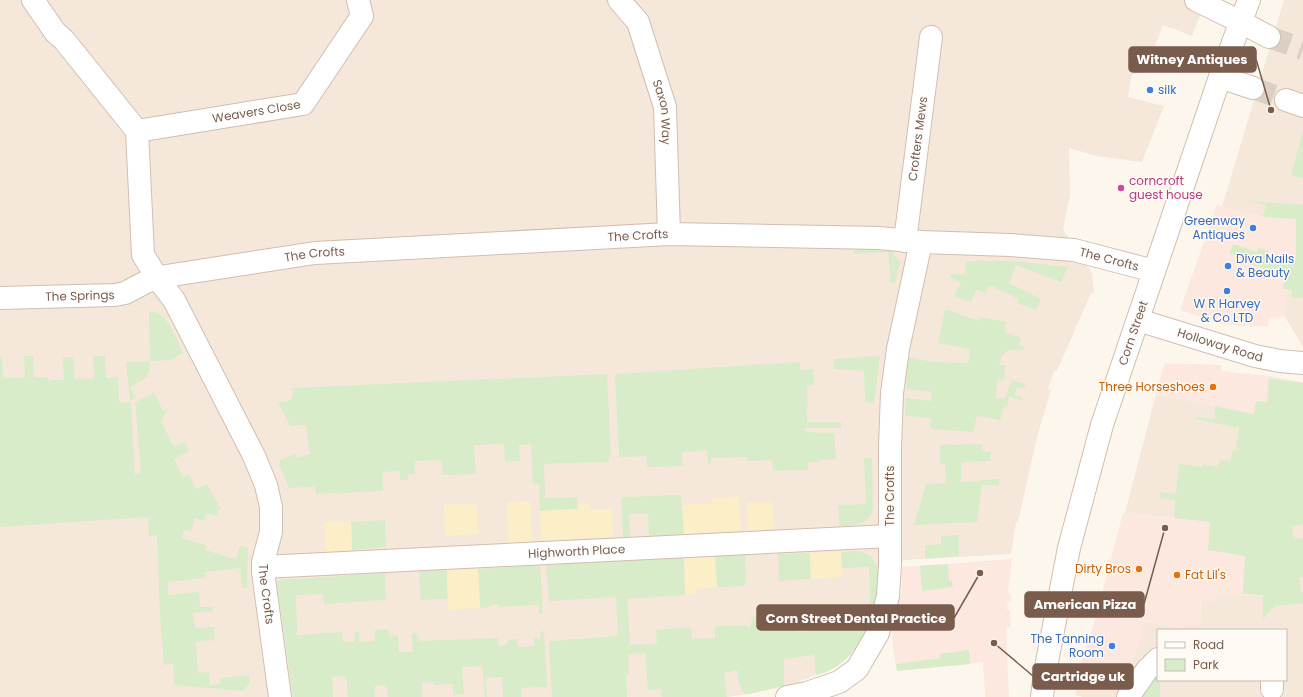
<svg xmlns="http://www.w3.org/2000/svg" width="1303" height="697" viewBox="0 0 1303 697" font-family="Poppins,sans-serif">
	<style>
		.residential { fill: #f5e8da; fill-rule: evenodd }
		.commercial { fill: #fde8e0 }
		.green { fill: #d8ecc9 }
		.sand { fill: #fcefc7 }
		.lines { fill: none; stroke-linecap: round; stroke-linejoin: round }
		.minor-tunnel { stroke: #dcd0c4; stroke-width: 22; stroke-dasharray: 22 11; stroke-linecap: butt }
		.minor-casing { stroke: #d1beb0; stroke-width: 24 }
		.minor { stroke: #fff; stroke-width: 22 }
		.shop-dot { fill: #3f7fe0; stroke: #fffaf3; stroke-width: 1.5 }
		.hotel-dot { fill: #d1479c; stroke: #fffaf3; stroke-width: 1.5 }
		.food-dot { fill: #e8710a; stroke: #fffaf3; stroke-width: 1.5 }
		.labels { text-anchor: middle; stroke-width: 3; stroke-linejoin: round; paint-order: stroke }
		.shop-label { font-size: 12px; fill: #366cbe; stroke: #fffaf3; text-anchor: start }
		.street-label { font-size: 12px; fill: #7a5c4d; stroke: #fffaf3 }
		.hotel-label { font-size: 12px; fill: #b23c85; stroke: #fffaf3; text-anchor: start }
		.food-label { font-size: 12px; fill: #c56008; stroke: #fffaf3; text-anchor: end }
		.leader { fill: none; stroke: #7a5c4d; stroke-width: 1.5 }
		.callout-dot { fill: #7a5c4d; stroke: #fffaf3; stroke-width: 1.5 }
		.callout { fill: #7a5c4d; stroke: #7a5c4d; stroke-width: 1.5 }
		.callout-label { font-size: 13px; text-anchor: middle; font-weight: bold; fill: #fff }
	</style>
	<rect width="100%" height="100%" fill="#fdf6ec"/>
	<path class="residential" d="M0,0H1209L1202,11L1192,36L1163,25L1145,73L1132,74L1128,97L1164,106L1142,162L1097,156L1069,148L1070,195L1063,229L1092,273L1094,294L1091,293L1057,371H1054L1048,389L1051,390L1037,437L1018,522H1016L1011,554L904,560L878,584L875,605L865,633L851,655L836,666L825,673L816,675L790,685L780,686L749,694L728,697H0Z
		M1284,0H1303V347L1285,317V299L1296,260V219L1263,217L1222,207Z
		M1156,394L1254,414L1303,420V697H1083L1075,695L1083,667L1116,677L1120,664L1144,622L1184,628L1186,625H1200L1201,600L1216,596H1287L1210,522L1125,513ZM1158,630H1286V680H1158Z"/>
	<path class="commercial" d="M1217,204L1222,207L1263,217L1296,219V260L1285,299V317L1269,318L1268,327L1221,324L1180,310Z
		M1165,363L1221,365V371L1269,376L1303,382V420L1254,414L1155,394Z
		M1123,513L1210,522L1287,596H1216L1214,602L1201,600L1200,625H1186L1184,628L1144,622L1141,637L1131,667L1120,664L1116,677L1079,667L1094,624Z
		M1012,559L1008,593H1011V602H1008L1007,610H1010L1011,627L1006,628L1009,697H985L983,662L897,671L893,650L892,629L897,603L902,593V567Z"/>
	<path class="green" d="M1303,131V178L1291,175Z
		M1249,201L1303,205V298L1291,297L1292,290L1283,289L1286,273L1240,262L1242,257L1230,254L1233,244L1257,252L1258,248L1269,251V257L1296,260V219L1263,217L1266,205Z
		M854,246L889,248L900,262L895,283H891L888,252L854,254Z
		M966,261H1014L1068,267L1061,282L1016,265L1009,283L1041,299L1036,310L1017,303L1019,299L989,285L986,293L976,290L971,302L954,296L961,283L950,277L952,274H965Z
		M945,309L979,321L980,317L1006,322L1005,332L1021,338L1019,345L1024,346L1023,350C1008,349 1004,349 999,365H1005L1004,380L997,381L996,398H1005L1012,380L1026,384L1024,388L1017,387L1015,395L1022,397V400L1009,397L1007,407H1004L1000,420L977,416L973,432L930,429L931,418L905,416L906,398L931,401L932,392L906,389L908,357L933,362L968,363L970,349L938,343Z
		M149,312C167,309 176,340 183,353L170,360L150,361C150,379 145,379 130,387L136,398L130,400L126,362L150,361Z
		M2,356L3,378L25,377L24,356H33L34,377H46L48,378L49,382L53,380H64L63,357H73L75,379L94,378L93,356H105L106,378L118,377L119,402L131,403L135,475L141,472L135,402L154,393L163,411L168,409L161,421L174,447L184,442L190,451L174,459L183,477L189,475L196,489L207,484L221,509L217,510L218,516L206,513L204,521L195,518L191,532L184,530L182,538L206,545L205,550L236,559L240,546L248,548L247,588H242L240,568L205,572V578L168,582V595L199,592L200,607H213V611L193,613L195,628L214,627L215,640L196,642L198,673L209,672L210,685L221,684L220,678L249,675L250,683L243,691L174,685L173,664L164,665L160,616L157,535L149,536L148,517L0,527V357Z
		M880,356L874,403L865,402L864,371L834,369V359Z
		M800,362L801,370L813,369L814,385L807,386L808,405H807V422H841V428H805V432L834,433L836,459L819,460V462H808V470L773,471L772,460L747,461V457L711,458V464L708,463L707,450L682,452L683,466L647,467L646,456L619,457L615,374Z
		M607,374L611,457H609V462L544,464L545,498L577,497L578,509L540,511L539,484H533L531,444L519,445L520,461L505,462L504,444L474,445L476,474L443,475L442,460L415,461V474H408V480H400V471L383,472V491L316,494L315,487L289,488L279,464L281,463L280,460L295,454L297,458L310,454L306,425L290,426L278,402H286L291,399L293,393L292,388Z
		M1269,378L1303,383V524L1292,526L1293,539L1303,538V577L1299,578L1301,592H1303V603L1275,606L1263,619V595L1243,594L1245,556L1208,550L1210,522L1174,518L1175,500L1159,498L1160,492L1176,494L1179,464L1202,467L1203,464L1218,467L1220,460L1230,461L1233,450H1236L1239,428L1195,419V417L1215,419V406L1254,414L1256,401L1267,402Z
		M982,444L981,451L991,452L990,461L961,462V482L1000,479L998,485H982L977,522L914,525L926,484L946,483L945,464H940V445Z
		M864,458H872L873,506C872,525 854,526 839,526L838,505L866,504Z
		M681,495L684,534L649,536L648,514H629L630,537H623L621,497Z
		M385,520L386,547L352,550L351,522Z
		M959,535V556L925,559V545L941,544V536Z
		M856,551C886,555 878,583 875,605L870,606L869,567L842,568L841,552Z
		M810,553L811,579L779,581L778,554Z
		M745,555L746,581L744,586L717,587L715,556Z
		M684,557L685,595L627,599L630,645L657,644L656,630L691,627L692,639L715,638V626L746,625L749,630L753,617L781,616L780,609L795,608V615L798,614V632L813,631L812,610L843,608L844,623L870,622C859,646 844,669 816,675L814,655L784,659V686L749,694H745L739,684L737,670L724,673L727,697H662L661,689L648,690L645,653L628,654L629,674L626,675L627,697H552L549,642L551,641L618,636L616,597L549,601L546,565Z
		M948,564L949,581H952L953,587L922,591L920,566Z
		M540,565L543,614H539V605L499,607L498,604L491,605V607L480,608L478,569Z
		M447,570L448,599L421,600L419,571Z
		M385,573L386,600L324,604L323,594L296,595L297,635L342,632L343,642H355L354,632H359V642L375,641V630L388,629L389,636L398,635L399,652H413L412,633H416L420,641L498,638L499,646L507,645L508,640L517,639L518,647L534,646V638H541L540,632L544,631L547,687L521,688V697H503L502,677L486,678L487,697H485L482,666L462,667L464,694L453,695V684L434,685L433,682L422,683V697H388L387,685L375,686V697H348L346,676L332,677L333,697H293L277,585L278,580Z
		M969,650L970,664L897,671L896,664L940,658L939,654Z
		M1158,667V680H1160V697H1141Z"/>
	<path class="sand" d="M739,497L741,530L684,534L682,505L712,503V498Z
		M530,501L532,542L508,543L507,502Z
		M747,502H773L774,529L748,530Z
		M477,504L478,534L445,536L444,505Z
		M578,504H590V510L612,509L613,537L541,540L540,511L578,509Z
		M324,522H351L352,550L326,552Z
		M841,552L842,577L811,579L810,553Z
		M715,556L717,587L695,588V594L685,595L684,557Z
		M478,569L480,608L448,610L447,570Z"/>
	<g class="lines">
		<path class="minor-tunnel" d="M1269,37L1303,49
			M1253,88L1286,100"/>
		<g class="minor-casing">
			<g id="minor">
				<path id="s1" d="M33,0L55,32L64,40L137,131L143,255L158,279L174,300L254,456L266,485L271,507V532L263,562V572L280,697"/>
				<path id="s2" d="M619,0L638,22L665,107L669,234"/>
				<path d="M1196,0L1241,22L1269,37"/>
				<path d="M1220,77L1253,88"/>
				<path d="M1286,100L1303,106"/>
				<path id="s3" d="M137,131L303,104L362,16L358,0"/>
				<path id="s4" d="M905,241L931,37"/>
				<path id="s5" d="M0,298L115,295L125,293L146,282L166,276L315,253L669,234L879,238L921,242L1010,245L1074,250L1154,271"/>
				<path id="s6" d="M1138,320L1255,356L1280,361L1303,363"/>
				<path id="s7" d="M263,567L890,536"/>
				<path d="M1272,680V689"/>
				<path d="M787,697L807,693L839,682L857,669L878,633L888,596L890,564V446L892,393L898,349L921,242"/>
				<path id="s8" d="M1042,697L1045,672L1069,548L1102,425L1220,77L1249,0"/>
				<path d="M1128,697L1147,670L1158,659"/>
			</g>
		</g>
		<use href="#minor" class="minor"/>
	</g>
	<g class="shop-dot">
		<circle cx="1150" cy="90" r="4"/>
		<circle cx="1253" cy="228" r="4"/>
		<circle cx="1228" cy="266" r="4"/>
		<circle cx="1227" cy="291" r="4"/>
		<circle cx="1112" cy="646" r="4"/>
	</g>
	<circle class="hotel-dot" cx="1121" cy="188" r="4"/>
	<g class="food-dot">
		<circle cx="1213" cy="387" r="4"/>
		<circle cx="1139" cy="569" r="4"/>
		<circle cx="1177" cy="575" r="4"/>
	</g>
	<g class="labels">
		<g class="shop-label">
			<text x="1158" y="94">silk</text>
			<text x="1245" y="225" text-anchor="end">Greenway<tspan x="1245" dy="14">Antiques</tspan></text>
			<text x="1236" y="263">Diva Nails<tspan x="1236" dy="14">&amp; Beauty</tspan></text>
			<text x="1227" y="308" text-anchor="middle">W R Harvey<tspan x="1227" dy="14">&amp; Co LTD</tspan></text>
			<text x="1104" y="643" text-anchor="end">The Tanning<tspan x="1104" dy="14">Room</tspan></text>
		</g>
		<g class="street-label">
			<text dy="4" stroke="none"><textPath href="#s3" startOffset="121">Weavers Close</textPath></text>
			<text dy="4" stroke="none"><textPath href="#s2" startOffset="123">Saxon Way</textPath></text>
			<text dy="4" stroke="none"><textPath href="#s4" startOffset="103">Crofters Mews</textPath></text>
			<text dy="4" stroke="none"><textPath href="#s5" startOffset="644">The Crofts</textPath></text>
			<text dy="4" stroke="none"><textPath href="#s5" startOffset="320">The Crofts</textPath></text>
			<text dy="4" stroke="none"><textPath href="#s5" startOffset="1117">The Crofts</textPath></text>
			<text dy="4" stroke="none"><textPath href="#s5" startOffset="80">The Springs</textPath></text>
			<text dy="4" stroke="none"><textPath href="#s8" startOffset="376">Corn Street</textPath></text>
			<text dy="4" stroke="none"><textPath href="#s6" startOffset="86">Holloway Road</textPath></text>
			<text transform="translate(890 496) rotate(-90)" y="4">The Crofts</text>
			<text dy="4" stroke="none"><textPath href="#s7" startOffset="314">Highworth Place</textPath></text>
			<text dy="4" stroke="none"><textPath href="#s1" startOffset="664">The Crofts</textPath></text>
		</g>
		<g class="hotel-label">
			<text x="1129" y="185">corncroft<tspan x="1129" dy="14">guest house</tspan></text>
		</g>
		<g class="food-label">
			<text x="1205" y="391">Three Horseshoes</text>
			<text x="1131" y="573">Dirty Bros</text>
			<text x="1185" y="579" text-anchor="start">Fat Lil's</text>
		</g>
	</g>
	<path class="leader" d="M1271 110L1256 59M1165 528L1144 604M980 573L954 618M994 643L1033 676"/>
	<g class="callout-dot">
		<circle cx="1271" cy="110" r="4"/>
		<circle cx="1165" cy="528" r="4"/>
		<circle cx="980" cy="573" r="4"/>
		<circle cx="994" cy="643" r="4"/>
	</g>
	<g class="callout">
		<rect x="1129" y="47" width="127" height="25" rx="4"/>
		<rect x="1025" y="592" width="119" height="25" rx="4"/>
		<rect x="757" y="605" width="197" height="25" rx="4"/>
		<rect x="1033" y="664" width="100" height="25" rx="4"/>
	</g>
	<g class="callout-label">
		<text x="1192" y="64">Witney Antiques</text>
		<text x="1085" y="609">American Pizza</text>
		<text x="856" y="623">Corn Street Dental Practice</text>
		<text x="1083" y="681">Cartridge uk</text>
	</g>
	<rect x="1157" y="629" width="130" height="52" fill="#fffaf3" stroke="#cabbb1"/>
	<rect x="1165" y="642" width="20" height="6" fill="#ffffff" stroke="#cabbb1"/>
	<text x="1193" y="649" font-size="12" fill="#7a5c4d">Road</text>
	<rect x="1165" y="659" width="20" height="12" fill="#d8ecc9" stroke="#cabbb1"/>
	<text x="1193" y="669" font-size="12" fill="#7a5c4d">Park</text>
</svg>
